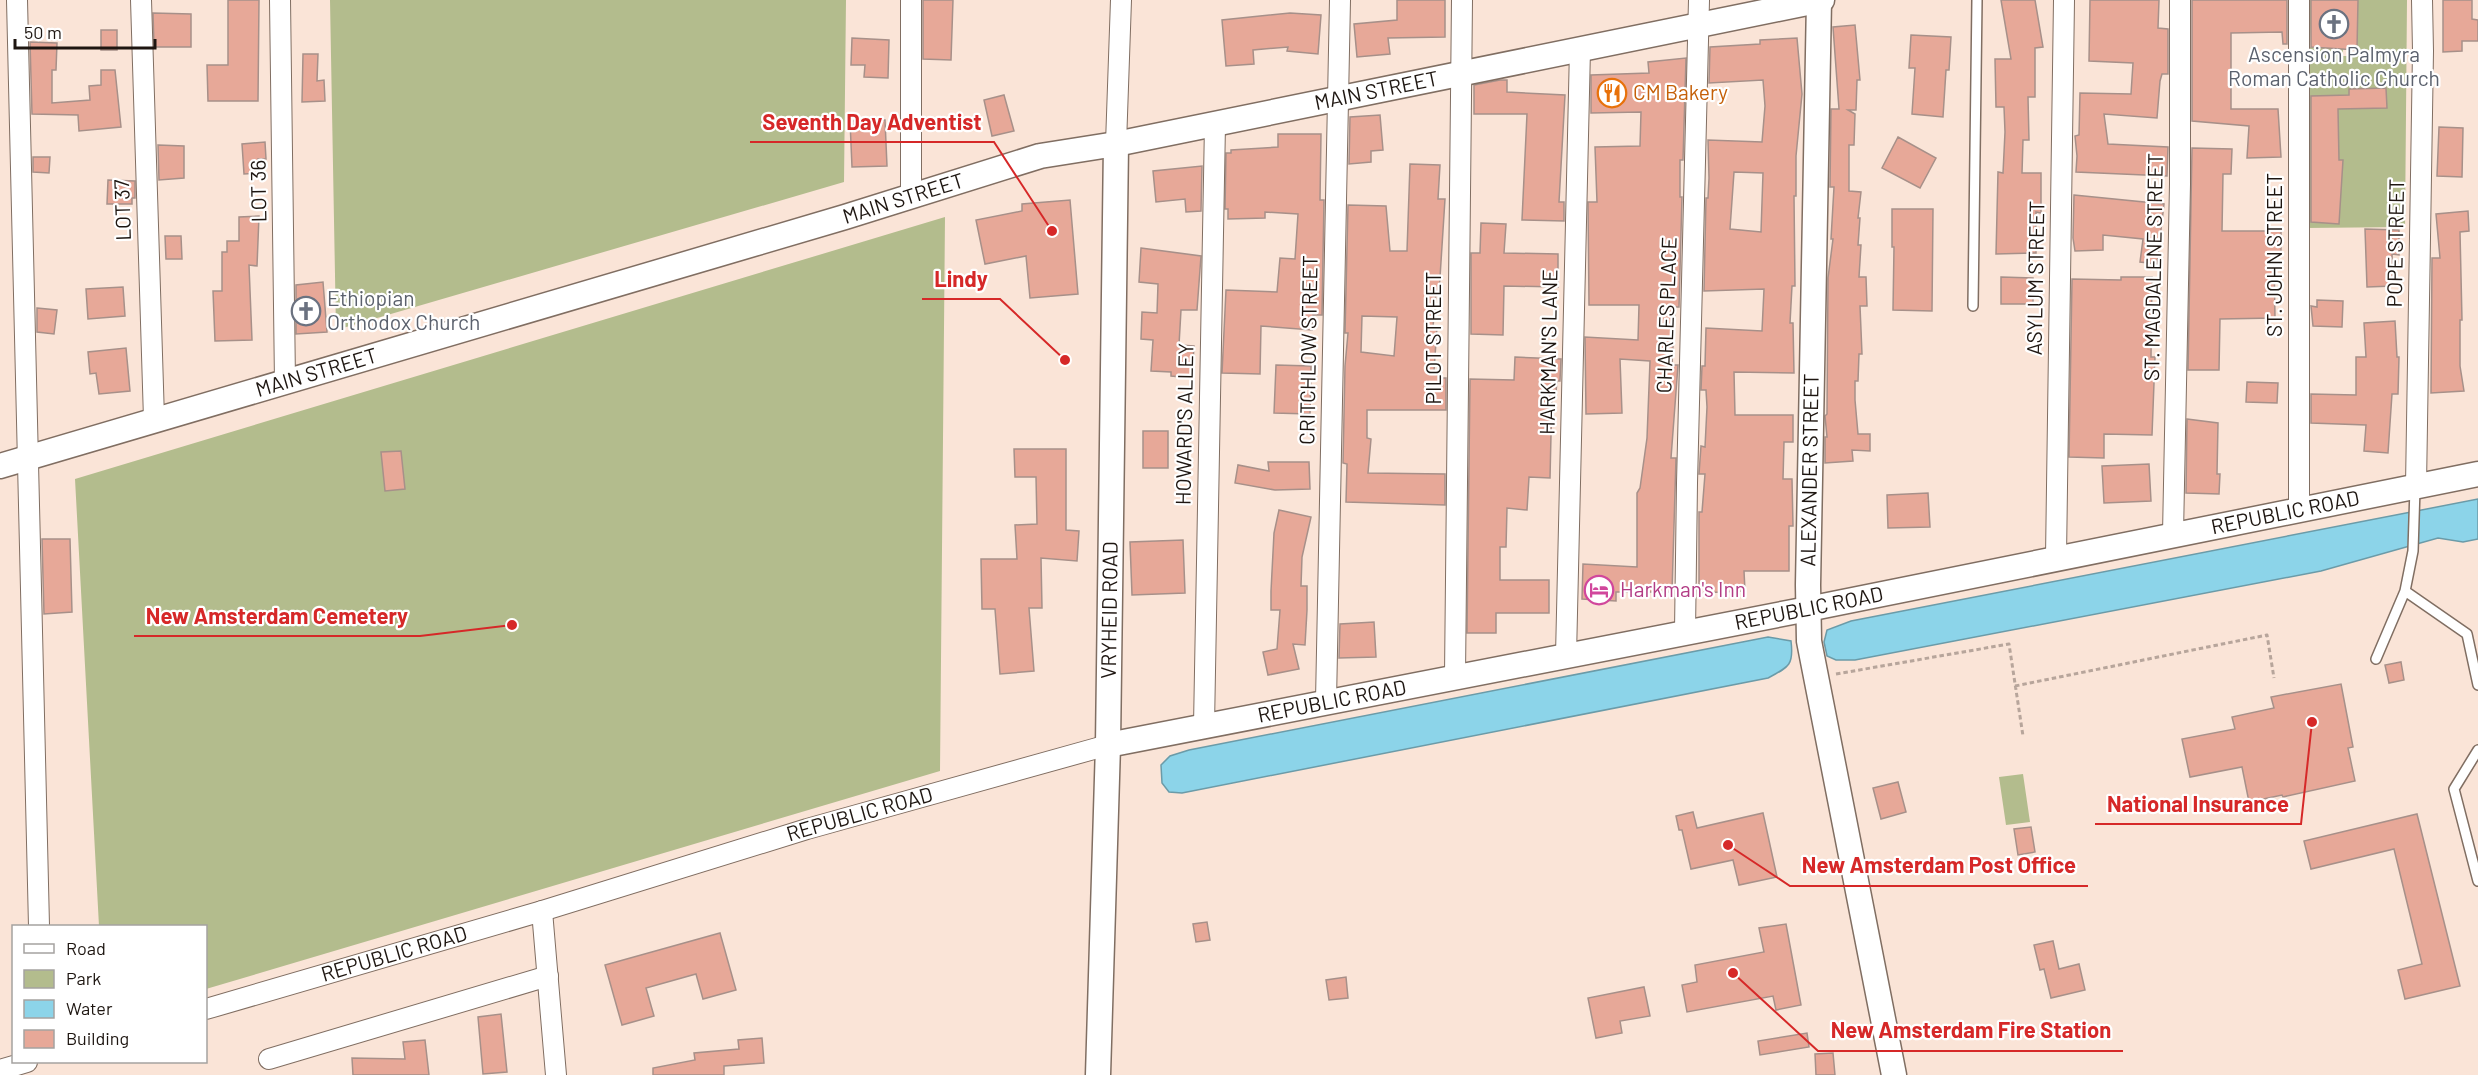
<svg xmlns="http://www.w3.org/2000/svg" width="2478" height="1075" viewBox="0 0 2478 1075" font-family="Barlow,sans-serif">
	<style>
		.green { fill: #b3bc8d }
		.water { fill: #8cd4e9; stroke: #6b9ba8; stroke-width: 1.5 }
		.building { fill: #e7a898; stroke: #a79089; stroke-width: 1.5; fill-rule: evenodd }
		.lines { fill: none; stroke-linecap: round; stroke-linejoin: round }
		.service-casing { stroke: #806e62; stroke-width: 12 }
		.minor-casing { stroke: #806e62; stroke-width: 22 }
		.tertiary-casing { stroke: #806e62; stroke-width: 27 }
		.path { stroke: #b7a59b; stroke-width: 3; stroke-dasharray: 4.5 3; stroke-linecap: butt }
		.service { stroke: #fff; stroke-width: 9 }
		.minor { stroke: #fff; stroke-width: 20 }
		.tertiary { stroke: #fff; stroke-width: 24 }
		.labels { text-anchor: middle; stroke-width: 4.5; stroke-linejoin: round; paint-order: stroke }
		.worship-label { font-size: 21px; fill: #5b616d; stroke: #fff }
		.street-label { font-size: 21px; fill: #1e1611; stroke: #fff }
		.food-label { font-size: 21px; fill: #c56008; stroke: #fff; text-anchor: start }
		.hotel-label { font-size: 21px; fill: #b23c85; stroke: #fff; text-anchor: start }
		.leader { fill: none; stroke: #d62828; stroke-width: 2 }
		.callout-dot { fill: #d62828; stroke: #fff; stroke-width: 2 }
		.callout-label { font-size: 22px; text-anchor: middle; font-weight: bold; fill: #d62828; stroke: #fff; stroke-width: 4.5; stroke-linejoin: round; paint-order: stroke }
	</style>
	<rect width="100%" height="100%" fill="#fae4d7"/>
	<path class="green" d="M330,0H846L844,182L336,330Z
		M2307,0H2312L2310,47L2343,49V56H2356L2358,0H2407L2405,227L2305,228Z
		M945,217L940,771L206,989V926H99L75,479Z
		M2023,774L2030,822L2006,825L1999,777Z"/>
	<path class="water" d="M2478,499V539L2463,542L2438,538L2321,571L1855,660H1836L1827,656L1824,642L1827,630L1851,621Z
		M1768,637L1791,641C1794,665 1789,667 1768,678L1182,793L1169,792L1162,783L1161,765L1170,756L1189,750Z"/>
	<path class="building" d="M228,0H259L258,101H208L207,65H228Z
		M923,0H953L951,60L923,59Z
		M1397,0H1445V37L1388,38L1390,54L1357,57L1354,24L1397,20Z
		M2001,0H2035L2043,47L2035,48V97H2028L2029,140H2023L2022,173H2041V213L2036,212V253L1996,254L1998,172L2003,173L2005,132L2004,107H1996L1995,59H2011Z
		M2090,0H2159L2158,28L2168,29V74H2162L2160,81L2157,118L2104,114L2108,144L2168,147L2167,176L2076,172L2077,156L2075,136L2079,135L2080,93L2131,94L2133,63L2089,61Z
		M2192,0H2287V44H2283L2282,32L2231,33V109H2278L2281,157L2247,158L2249,126L2192,121Z
		M2311,0H2358L2357,50L2311,47Z
		M2443,0H2472V19L2478,20V41H2462V51L2443,52Z
		M153,13L191,14V47H154Z
		M1290,13L1321,15L1318,54L1287,51L1288,47L1253,50L1254,64L1226,66L1222,20Z
		M1855,25L1860,80H1857L1856,110H1848L1855,114L1854,145H1849V191L1861,192L1858,218H1860L1858,245H1861L1859,277H1866L1867,306H1860L1862,354H1859L1858,381H1855V400L1858,434H1870V451L1852,450L1853,461L1825,463V437H1827L1825,416L1827,414L1828,278L1833,239H1831L1834,187H1830L1831,109H1839L1833,27Z
		M101,30H117V50H101Z
		M1911,35L1951,37L1949,70H1946L1943,117L1912,114L1915,68H1909Z
		M852,38L889,40L888,78L864,77L865,65H851Z
		M1797,38L1802,94L1796,156V196H1794L1795,286H1792L1790,323H1793L1794,373L1734,372L1735,415H1793V442H1784L1783,479H1792L1793,526H1789V571H1744L1745,591L1699,593V512H1702L1705,474H1699L1701,446L1705,447L1707,407L1706,390H1701L1702,366H1705L1706,328L1762,331L1764,289L1704,291L1706,198H1708L1709,178L1708,140L1762,142L1765,106L1763,80L1709,83L1710,47L1760,44V40ZM1734,172L1763,173L1761,232L1730,229Z
		M30,42L57,43L56,70H52V103L90,100L89,86L101,85V70H115L121,127L79,131L78,115L32,114Z
		M303,54H318L317,81L324,80L325,101L302,102Z
		M1686,58L1683,160H1680V197H1682L1679,307H1675L1672,365H1678L1671,458H1676L1672,592H1616V601L1582,599L1583,564L1637,567V493L1640,488L1647,438L1650,361L1620,359L1622,413L1586,414L1585,337L1638,340L1639,305H1589L1588,202H1597L1595,147L1640,146L1641,112L1591,113V75L1649,73L1648,62Z
		M1500,80H1507V92L1565,95L1559,202H1564V221L1522,220L1527,114H1474V85Z
		M2386,88L2387,108L2338,109L2339,160H2343L2339,224L2311,222V96L2349,95V89Z
		M1004,95L1014,131L992,136L984,100Z
		M1380,115L1383,150L1371,151V162L1349,164L1350,117Z
		M885,120L887,166L852,167L850,121Z
		M2439,127L2463,128L2462,177L2437,176Z
		M1278,134H1321L1320,200H1324L1322,315H1313L1312,330L1261,326L1260,374L1222,373L1226,290L1277,292L1280,258L1295,259L1298,214L1265,212V218L1228,219V209H1225L1226,153H1231V150L1278,147Z
		M1898,137L1936,158L1920,188L1882,168Z
		M265,142L266,159H258L259,173L244,174L242,144Z
		M158,145L184,146V178L159,180Z
		M2192,148L2232,149L2231,174H2223L2222,231H2281V255H2274L2275,318L2220,319L2219,370H2188Z
		M33,157H50L49,173L33,172Z
		M1410,164L1440,165L1438,199H1445L1439,293H1436L1433,327H1437L1434,371H1439V378H1446V410H1367V438L1371,439L1368,473L1445,474V505L1346,502L1347,464L1343,463L1345,366L1348,333H1345L1348,205L1386,206L1390,251H1407ZM1362,316L1397,317L1394,356L1361,352Z
		M1202,166L1201,211L1186,212L1185,199L1156,202L1153,171Z
		M108,180L135,181V198H132V204H107Z
		M2074,195L2164,204L2157,264L2140,262L2143,239L2103,235V250L2075,251L2073,238Z
		M1070,200L1078,294L1030,298L1026,256L985,264L976,220L1022,211V204Z
		M1892,209H1933L1932,311L1893,310L1894,247H1892Z
		M2468,211L2469,231L2460,232L2462,320H2460V366L2464,391L2431,393L2432,258H2440L2436,214Z
		M259,216L257,266L249,265L252,340L215,341L213,291H222V252H227V241H239V217Z
		M1481,223L1506,224L1504,253L1558,254V287L1504,286L1503,335L1471,334V253H1480Z
		M2365,229L2399,230V255L2392,254L2393,286L2367,287Z
		M165,236H181L182,259H166Z
		M1141,248L1201,256L1197,310H1181L1179,345L1194,346L1192,378L1171,376V372L1151,371L1153,340L1141,339L1142,312L1157,313L1158,284L1139,282Z
		M2001,277L2033,278V304H2001Z
		M2121,277H2152L2151,357H2155L2152,435L2104,434V458L2069,457L2072,279L2121,280Z
		M323,282L327,332L296,334V285Z
		M123,287L125,316L88,319L86,289Z
		M2317,300L2343,301L2342,327L2313,326L2311,306L2317,307Z
		M37,308L57,310L54,334L37,332Z
		M2395,321L2397,357H2399L2398,394H2392L2388,453L2364,451L2366,425L2311,423V394L2356,395V357H2366L2364,323Z
		M126,348L130,391L99,394L96,373L90,374L88,352Z
		M1515,357L1561,359L1560,381H1557L1556,392H1552L1550,478L1529,477L1527,510L1507,508L1506,547H1500V580H1549V613H1496V633H1467L1470,379L1514,380Z
		M1276,365L1311,366L1310,414L1274,413Z
		M2247,382L2278,383L2277,403L2246,402Z
		M2187,419L2218,423L2217,474H2220L2219,494L2186,493Z
		M1143,431H1168V468H1143Z
		M1014,449H1066V530L1079,531L1077,561L1041,558L1042,608H1029L1034,671L1000,674L995,609H982L981,559H1017L1015,525L1037,524L1036,477H1015Z
		M401,451L405,489L385,491L381,452Z
		M1268,462H1309L1310,489L1275,490L1235,483L1238,465L1269,471Z
		M2149,464L2151,501L2104,503L2102,466Z
		M1928,493L1930,527L1888,528L1887,495Z
		M1279,510L1311,517L1302,557L1301,586H1307V610L1305,645L1293,644L1299,669L1268,675L1263,652L1277,649L1280,610H1271V591L1274,533Z
		M42,539H70L72,612L44,614Z
		M1183,540L1185,593L1132,595L1130,542Z
		M1374,622L1376,657L1339,658L1340,624Z
		M2401,662L2404,680L2389,683L2385,665Z
		M2341,684L2353,747L2348,748L2355,781L2283,797L2282,795L2249,802L2242,767L2190,777L2182,739L2235,729L2232,717L2274,708L2271,697Z
		M1898,782L1906,812L1881,819L1873,788Z
		M1693,812L1697,828L1763,813L1777,877L1739,885L1733,860L1691,869L1682,830H1679L1676,816Z
		M2417,814L2460,986L2405,999L2398,970L2422,964L2394,849L2311,869L2304,841Z
		M2031,827L2035,852L2018,855L2014,829Z
		M1207,922L1210,940L1196,942L1193,924Z
		M1786,924L1801,1005L1776,1010L1773,996L1687,1012L1682,985L1697,982L1695,965L1764,952L1759,928Z
		M720,933L736,990L703,999L696,974L646,988L654,1016L622,1025L605,965Z
		M2053,941L2059,969L2079,964L2085,990L2051,998L2044,969L2040,970L2034,945Z
		M1346,977L1348,998L1329,1000L1326,980Z
		M1644,987L1650,1016L1620,1021L1622,1033L1596,1038L1588,998Z
		M501,1014L507,1072L483,1074L478,1017Z
		M1807,1033L1809,1047L1760,1055L1758,1041Z
		M762,1038L764,1063L724,1066V1075H653V1068L695,1060L694,1053L739,1049L738,1040Z
		M425,1040L429,1075H353L352,1058L405,1059L403,1042Z
		M1833,1053L1835,1075H1816L1815,1054Z"/>
	<g class="lines">
		<g class="service-casing">
			<path id="service" d="M1973,306L1977,0
				M2405,591L2413,551L2415,488
				M2376,659L2405,591L2467,634L2478,685
				M2478,750L2454,789L2478,881"/>
		</g>
		<g class="minor-casing">
			<g id="minor">
				<path d="M17,0L39,926"/>
				<path d="M141,0L154,419"/>
				<path d="M280,0L285,382"/>
				<path d="M2299,0V509"/>
				<path d="M1116,144L1121,0"/>
				<path d="M911,196V0"/>
				<path d="M2416,486L2423,51L2422,0"/>
				<path d="M2173,534L2180,184V0"/>
				<path d="M2056,557L2064,0"/>
				<path d="M1685,632L1687,483L1699,0"/>
				<path d="M1566,656L1580,49"/>
				<path d="M1455,676L1462,0"/>
				<path d="M1326,701L1340,0"/>
				<path d="M1204,726L1215,124"/>
				<path d="M542,911L556,1075"/>
				<path id="s1" d="M206,1009L542,911L807,829L1108,745"/>
				<path d="M269,1059L548,976"/>
				<path d="M0,1070L27,1062"/>
			</g>
		</g>
		<g class="tertiary-casing">
			<g id="tertiary">
				<path d="M1819,0L1808,585L1809,641L1894,1075"/>
				<path id="s2" d="M0,466L845,217L1040,156L1116,144L1822,0"/>
				<path id="s3" d="M1108,745L1808,609L2478,474"/>
				<path id="s4" d="M1098,1075L1108,745L1116,144"/>
			</g>
		</g>
		<path class="path" d="M1836,674L2009,644L2023,736
			M2015,686L2267,635L2274,678"/>
		<use href="#service" class="service"/>
		<use href="#minor" class="minor"/>
		<use href="#tertiary" class="tertiary"/>
	</g>
	<defs>
		<g id="church-ring" transform="scale(1.5)"><circle r="9.5" fill="#fff" stroke="#6b7280" stroke-width="1.5"/><path d="M-1.2-6h2.4v3.5h3.3v2.4h-3.3V6h-2.4V-.1h-3.3v-2.4h3.3Z" fill="#6b7280"/></g>
		<g id="restaurant-ring" transform="scale(1.5)"><circle r="9.5" fill="#fff" stroke="#e8710a" stroke-width="1.5"/><path d="M-5-6h1v4h1v-4h1v4h1v-4h1v5L-1.5 .5V6h-2V.5L-5-1ZM5-6V6H3V1.5H1.5Q1.5-4 5-6Z" fill="#e8710a"/></g>
		<g id="hotel-ring" transform="scale(1.5)"><circle r="9.5" fill="#fff" stroke="#d1479c" stroke-width="1.5"/><path d="M-6-4.5h1.5V1H6V5H4.5V3h-9V5H-6ZM-4 0a1.8 1.8 0 1 1 3.6 0ZM.5 0V-2.5h3Q6-2.5 6 0Z" fill="#d1479c"/></g>
	</defs>
	<g fill-rule="evenodd">
		<use href="#church-ring" x="2334" y="24"/>
		<use href="#restaurant-ring" x="1612" y="93"/>
		<use href="#church-ring" x="306" y="311"/>
		<use href="#hotel-ring" x="1599" y="590"/>
	</g>
	<g class="labels">
		<g class="worship-label">
			<text x="2334" y="62">Ascension Palmyra<tspan x="2334" dy="24">Roman Catholic Church</tspan></text>
			<text x="327" y="306" text-anchor="start">Ethiopian<tspan x="327" dy="24">Orthodox Church</tspan></text>
		</g>
		<g class="street-label">
			<text dy="7" stroke="none"><textPath href="#s2" startOffset="1428">MAIN STREET</textPath></text>
			<text transform="translate(259 191) rotate(-91)" y="7">LOT 36</text>
			<text dy="7" stroke="none"><textPath href="#s2" startOffset="942">MAIN STREET</textPath></text>
			<text transform="translate(123 210) rotate(-92)" y="7">LOT 37</text>
			<text transform="translate(2396 243) rotate(-89)" y="7">POPE STREET</text>
			<text transform="translate(2275 255) rotate(-90)" y="7">ST. JOHN STREET</text>
			<text transform="translate(2154 267) rotate(-89)" y="7">ST. MAGDALENE STREET</text>
			<text transform="translate(2036 278) rotate(-89)" y="7">ASYLUM STREET</text>
			<text transform="translate(1667 315) rotate(-88)" y="7">CHARLES PLACE</text>
			<text transform="translate(1434 338) rotate(-90)" y="7">PILOT STREET</text>
			<text transform="translate(1309 350) rotate(-89)" y="7">CRITCHLOW STREET</text>
			<text transform="translate(1549 352) rotate(-89)" y="7">HARKMAN'S LANE</text>
			<text dy="7" stroke="none"><textPath href="#s2" startOffset="330">MAIN STREET</textPath></text>
			<text transform="translate(1185 424) rotate(-89)" y="7">HOWARD'S ALLEY</text>
			<text transform="translate(1810 470) rotate(-89)" y="7">ALEXANDER STREET</text>
			<text dy="7" stroke="none"><textPath href="#s3" startOffset="1200">REPUBLIC ROAD</textPath></text>
			<text dy="7" stroke="none"><textPath href="#s3" startOffset="714">REPUBLIC ROAD</textPath></text>
			<text dy="7" stroke="none"><textPath href="#s4" startOffset="465">VRYHEID ROAD</textPath></text>
			<text dy="7" stroke="none"><textPath href="#s3" startOffset="228">REPUBLIC ROAD</textPath></text>
			<text dy="7" stroke="none"><textPath href="#s1" startOffset="682">REPUBLIC ROAD</textPath></text>
			<text dy="7" stroke="none"><textPath href="#s1" startOffset="196">REPUBLIC ROAD</textPath></text>
		</g>
		<g class="food-label">
			<text x="1633" y="100">CM Bakery</text>
		</g>
		<g class="hotel-label">
			<text x="1620" y="597">Harkman's Inn</text>
		</g>
	</g>
	<path class="leader" d="M1052 231L994 142H750M1065 360L1000 299H922M512 625L420 636H134M2312 722L2301 824H2095M1728 845L1790 886H2088M1733 973L1818 1051H2123"/>
	<g class="callout-dot">
		<circle cx="1052" cy="231" r="6"/>
		<circle cx="1065" cy="360" r="6"/>
		<circle cx="512" cy="625" r="6"/>
		<circle cx="2312" cy="722" r="6"/>
		<circle cx="1728" cy="845" r="6"/>
		<circle cx="1733" cy="973" r="6"/>
	</g>
	<g class="callout-label">
		<text x="872" y="130">Seventh Day Adventist</text>
		<text x="961" y="287">Lindy</text>
		<text x="277" y="624">New Amsterdam Cemetery</text>
		<text x="2198" y="812">National Insurance</text>
		<text x="1939" y="873">New Amsterdam Post Office</text>
		<text x="1971" y="1038">New Amsterdam Fire Station</text>
	</g>
	<rect x="12" y="925" width="195" height="138" fill="#ffffff" stroke="#a5a2a0" stroke-width="1.5"/>
	<rect x="24" y="944" width="30" height="9" fill="#ffffff" stroke="#a5a2a0" stroke-width="1.5"/>
	<text x="66" y="955" font-size="18" fill="#1e1611">Road</text>
	<rect x="24" y="970" width="30" height="18" fill="#b3bc8d" stroke="#a5a2a0" stroke-width="1.5"/>
	<text x="66" y="985" font-size="18" fill="#1e1611">Park</text>
	<rect x="24" y="1000" width="30" height="18" fill="#8cd4e9" stroke="#a5a2a0" stroke-width="1.5"/>
	<text x="66" y="1015" font-size="18" fill="#1e1611">Water</text>
	<rect x="24" y="1030" width="30" height="18" fill="#e7a898" stroke="#a5a2a0" stroke-width="1.5"/>
	<text x="66" y="1045" font-size="18" fill="#1e1611">Building</text>
	<path d="M15 39v9h140v-9" fill="none" stroke="#1e1611" stroke-width="3"/>
	<text x="24" y="39" font-size="18" fill="#1e1611" stroke="#ffffff" stroke-width="4.5" paint-order="stroke">50 m</text>
</svg>
